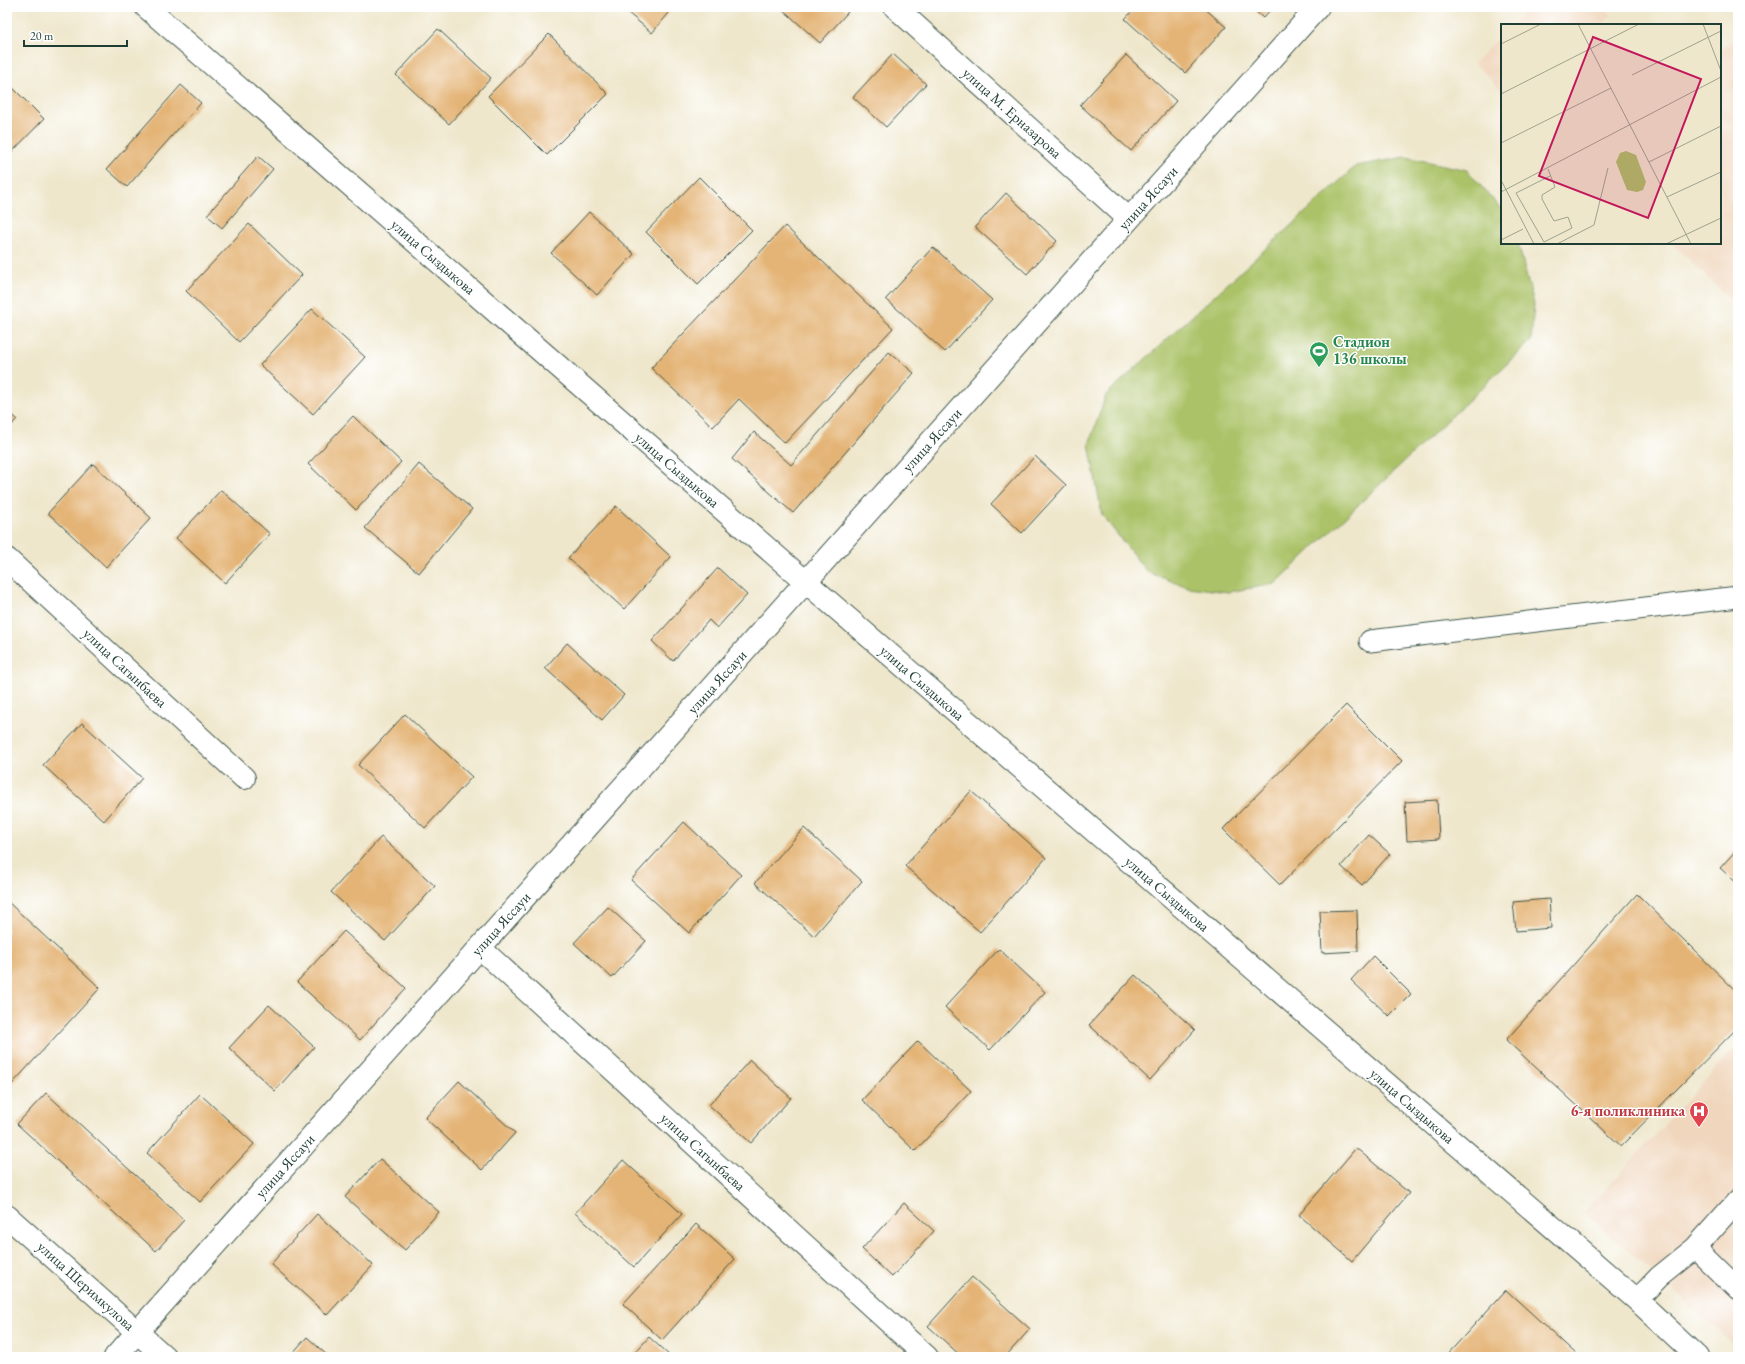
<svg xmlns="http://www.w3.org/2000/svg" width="1745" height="1364" viewBox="0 0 1745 1364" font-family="'EB Garamond',serif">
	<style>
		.built { fill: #f0d6bc }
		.green { fill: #abc267; stroke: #65804e }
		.building { fill: #e4b476 }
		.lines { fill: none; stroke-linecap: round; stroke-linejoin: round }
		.service-casing { stroke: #3e564b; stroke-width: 23 }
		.minor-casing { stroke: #3e564b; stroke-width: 24 }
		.service { stroke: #fff; stroke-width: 21 }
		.minor { stroke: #fff; stroke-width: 22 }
		.labels { text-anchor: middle; stroke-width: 3; stroke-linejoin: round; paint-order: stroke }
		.street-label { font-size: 15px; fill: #1f3d34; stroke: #fff }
		.leisure-label { font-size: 15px; font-weight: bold; fill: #27864d; stroke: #fff; text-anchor: start }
		.health-label { font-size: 15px; font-weight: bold; fill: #be3a42; stroke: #fff; text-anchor: end }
		.inset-road { fill: none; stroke: #9ca38f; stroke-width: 1 }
		.view { fill: #c2185b; fill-opacity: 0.15; stroke: #c2185b; stroke-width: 2 }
		.inset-edge { fill: none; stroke: #1f3d34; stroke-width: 2 }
	</style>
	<rect width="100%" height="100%" fill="#fff"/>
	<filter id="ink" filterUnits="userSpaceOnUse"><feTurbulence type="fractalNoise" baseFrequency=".025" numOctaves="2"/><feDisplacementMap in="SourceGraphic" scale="8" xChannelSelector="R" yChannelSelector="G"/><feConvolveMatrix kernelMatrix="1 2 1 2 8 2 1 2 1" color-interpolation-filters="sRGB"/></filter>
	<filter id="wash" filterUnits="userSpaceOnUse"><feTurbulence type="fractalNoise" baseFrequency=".012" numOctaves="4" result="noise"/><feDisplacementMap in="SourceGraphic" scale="16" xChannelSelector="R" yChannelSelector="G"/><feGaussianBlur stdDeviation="0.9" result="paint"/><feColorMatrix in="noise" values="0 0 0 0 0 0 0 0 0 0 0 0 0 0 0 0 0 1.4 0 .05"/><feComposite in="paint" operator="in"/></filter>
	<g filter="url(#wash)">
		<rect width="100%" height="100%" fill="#efe7cc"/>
		<path class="built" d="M1529,7H1604L1612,15L1602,25H1512Z
			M1738,34V308L1672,243H1720V52Z
			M1502,35V91L1474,63Z
			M1738,1044V1349L1659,1277L1584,1213Z"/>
		<path class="green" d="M1406,157L1467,170L1502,210V243H1518L1534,304L1531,341L1275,584L1228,592L1188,587L1147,572L1102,515L1089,444L1106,395L1356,166Z"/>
		<g id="blocks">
			<path class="building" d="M621,7H674L652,33Z
				M780,7H843L848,12L820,43Z
				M1136,7H1203L1226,27L1185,73L1125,19Z
				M1251,7H1273L1263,18Z
				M438,29L491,78L449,124L396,75Z
				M549,34L608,94L547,155L488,96Z
				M893,54L926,84L886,127L853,97Z
				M1126,55L1176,101L1131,151L1080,105Z
				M7,82L44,119L7,157Z
				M181,85L201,103L127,187L107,169Z
				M258,156L273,169L222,228L207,215Z
				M699,177L752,230L698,284L646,232Z
				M1006,193L1057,241L1027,274L975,227Z
				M589,212L634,254L597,295L551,253Z
				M249,224L302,275L239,342L186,291Z
				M785,226L893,328L785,443L739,399L713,427L651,368Z
				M933,247L992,300L945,352L886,299Z
				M312,309L365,357L313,414L260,365Z
				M889,352L914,373L793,513L732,459L754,432L791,465Z
				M7,410L17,419L7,430Z
				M353,416L401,462L356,510L308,464Z
				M1035,456L1066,485L1022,533L991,504Z
				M93,464L151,518L106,567L48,513Z
				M419,464L472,509L419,573L365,528Z
				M221,490L270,534L225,583L176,538Z
				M616,506L671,557L624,609L568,558Z
				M718,568L747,595L717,628L709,620L673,661L652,641Z
				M567,643L624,695L602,720L545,668Z
				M1346,705L1402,761L1280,885L1223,829Z
				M405,714L472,777L425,828L358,765Z
				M82,723L142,778L104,821L43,765Z
				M971,791L1046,858L980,932L905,866Z
				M1437,800L1439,839L1407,841L1405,802Z
				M684,822L741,875L689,933L631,880Z
				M804,828L862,881L814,936L755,883Z
				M1369,835L1390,854L1362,885L1341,866Z
				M381,837L435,886L385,941L331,892Z
				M1738,848V884L1720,868Z
				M1637,894L1738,993V1027L1621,1146L1506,1040Z
				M1549,899L1551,928L1516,931L1513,902Z
				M7,901L100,988L12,1084L7,1079Z
				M608,907L646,941L612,978L574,943Z
				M1357,910L1358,951L1322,953L1320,911Z
				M344,931L406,988L360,1040L297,982Z
				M999,949L1045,992L990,1050L945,1007Z
				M1373,956L1411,994L1389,1016L1351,980Z
				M1135,975L1195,1030L1150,1080L1089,1025Z
				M269,1005L314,1047L275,1091L229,1048Z
				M918,1041L971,1091L915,1151L862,1100Z
				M750,1060L791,1098L751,1143L709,1105Z
				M459,1081L515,1133L482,1170L425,1118Z
				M46,1093L184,1220L156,1251L17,1124Z
				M200,1094L254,1144L200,1202L147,1153Z
				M1356,1148L1409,1193L1352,1261L1299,1215Z
				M380,1159L439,1212L405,1250L345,1197Z
				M623,1160L682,1214L634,1267L575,1213Z
				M904,1203L934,1231L892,1277L862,1249Z
				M317,1214L373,1265L327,1315L271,1264Z
				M696,1224L735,1259L662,1340L623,1304Z
				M972,1277L1030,1329L1005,1357H962L928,1326Z
				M1506,1290L1576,1354L1572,1357H1445Z
				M307,1337L329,1357H289Z
				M649,1337L671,1357H631Z"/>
		</g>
	</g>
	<g filter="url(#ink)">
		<use href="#blocks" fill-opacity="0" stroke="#3e564b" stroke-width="1"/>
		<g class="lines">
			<g class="service-casing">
				<path id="service" d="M1370,641L1738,597
					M1695,1248L1738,1290
					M1637,1300L1659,1277L1695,1248L1738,1200"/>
			</g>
			<g class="minor-casing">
				<path id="minor" d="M146,7L806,582L1637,1300L1698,1357
					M895,7L1129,219
					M7,559L244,778
					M480,948L927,1357
					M7,1216L165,1357
					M115,1357L1318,7"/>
			</g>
			<use href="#service" class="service"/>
			<use href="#minor" class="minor"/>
		</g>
	</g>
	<defs>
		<g id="stadium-pin" transform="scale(1)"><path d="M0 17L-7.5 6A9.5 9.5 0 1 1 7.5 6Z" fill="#2e9e5b" stroke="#fff"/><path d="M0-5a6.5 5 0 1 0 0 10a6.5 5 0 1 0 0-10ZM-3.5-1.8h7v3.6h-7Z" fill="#fff"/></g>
		<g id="hospital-pin" transform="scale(1)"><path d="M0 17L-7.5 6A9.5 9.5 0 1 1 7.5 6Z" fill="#e0444e" stroke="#fff"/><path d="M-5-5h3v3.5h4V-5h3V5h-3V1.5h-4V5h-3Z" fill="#fff"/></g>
	</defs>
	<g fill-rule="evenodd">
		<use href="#stadium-pin" x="1319" y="351"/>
		<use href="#hospital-pin" x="1699" y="1111"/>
	</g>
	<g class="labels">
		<g class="street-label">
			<text transform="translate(1012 113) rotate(42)" y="5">улица М. Ерназарова</text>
			<text transform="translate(1148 198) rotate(-48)" y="5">улица Яссауи</text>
			<text transform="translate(433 257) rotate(41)" y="5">улица Сыздыкова</text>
			<text transform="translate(932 440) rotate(-48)" y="5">улица Яссауи</text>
			<text transform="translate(677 470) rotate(41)" y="5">улица Сыздыкова</text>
			<text transform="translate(125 668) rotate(43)" y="5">улица Сагынбаева</text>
			<text transform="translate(717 682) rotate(-48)" y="5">улица Яссауи</text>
			<text transform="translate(922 683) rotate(41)" y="5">улица Сыздыкова</text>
			<text transform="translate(1167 894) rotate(41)" y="5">улица Сыздыкова</text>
			<text transform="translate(501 924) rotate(-48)" y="5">улица Яссауи</text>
			<text transform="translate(1412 1106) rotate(41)" y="5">улица Сыздыкова</text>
			<text transform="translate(703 1152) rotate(42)" y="5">улица Сагынбаева</text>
			<text transform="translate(285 1166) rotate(-48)" y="5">улица Яссауи</text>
			<text transform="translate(86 1286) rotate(42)" y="5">улица Шеримкулова</text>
		</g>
		<g class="leisure-label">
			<text x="1333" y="347">Стадион<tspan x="1333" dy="17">136 школы</tspan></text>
		</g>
		<g class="health-label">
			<text x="1685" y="1116">6-я поликлиника</text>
		</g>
	</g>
	<g transform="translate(1501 24)">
		<rect width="220" height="220" fill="#efe7cc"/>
		<path d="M125,127L135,131L145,158L142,166L136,168L126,166L115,138L119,129Z" fill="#abc267"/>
		<path class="inset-road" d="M77,0L190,220M202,0L220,47M0,20L40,0M131,51L220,7M0,70L138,0M0,119L110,64M148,138L220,102M47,145L54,163L41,171V175L53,197L67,193L71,204L43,218L15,169L49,152M0,156L33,220M0,168L220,53M166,173L220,148M0,216L22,205M56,220L93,201L107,144M165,220L220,194"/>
		<path class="view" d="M92,13L200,55L147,194L38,152Z"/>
		<rect width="220" height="220" class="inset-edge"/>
	</g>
	<rect width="1745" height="1364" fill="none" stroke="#fff" stroke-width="24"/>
	<path d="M24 40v6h103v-6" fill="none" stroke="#1f3d34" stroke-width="2"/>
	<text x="30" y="40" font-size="12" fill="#1f3d34" stroke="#ffffff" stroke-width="3" paint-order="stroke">20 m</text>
</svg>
